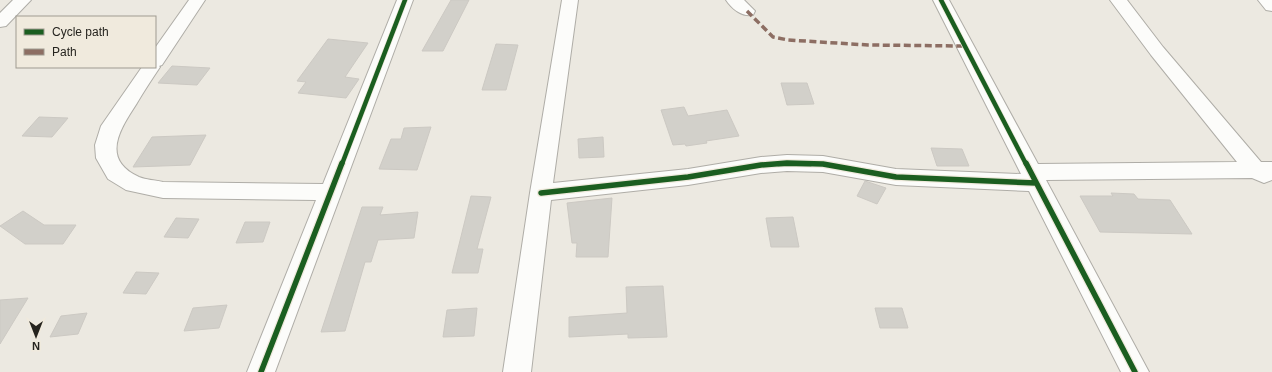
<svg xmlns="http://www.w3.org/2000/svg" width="1272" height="372" viewBox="0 0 1272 372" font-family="Helvetica,sans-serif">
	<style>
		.building { fill: #d2d0ca; stroke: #ccc9c3 }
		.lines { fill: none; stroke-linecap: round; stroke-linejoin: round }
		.minor-casing { stroke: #afada7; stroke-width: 2 }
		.minor { fill: #fcfcfa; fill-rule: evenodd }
		.quiet { stroke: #8d6e63; stroke-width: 3.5; stroke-dasharray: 7 3.5; stroke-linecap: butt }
		.cycleway-far1-casing { stroke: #f0eadd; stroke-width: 6 }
		.cycleway-casing { stroke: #f0eadd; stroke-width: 8 }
		.cycleway-far1 { stroke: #1b5e20; stroke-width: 4.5 }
		.cycleway { stroke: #1b5e20; stroke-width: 5.5 }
	</style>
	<rect width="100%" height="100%" fill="#ece9e1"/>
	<path class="building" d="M451,0H469L443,51H422Z
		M328,39L368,43L345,77L359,79L346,98L298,93L306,82L297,81Z
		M496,44L518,45L506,90H482Z
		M172,66L210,68L197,85L158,83Z
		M781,83H807L814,104L787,105Z
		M684,107L688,116L727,110L739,136L706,141L707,143L686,146L685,144L673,145L661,110Z
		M39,117L68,118L52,137L22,136Z
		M431,127L417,170L379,169L391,139H401L404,128Z
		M206,135L190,165L133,167L152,137Z
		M603,137L604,157L579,158L578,139Z
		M931,148L962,149L969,166H937Z
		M865,181L886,188L877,204L857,196Z
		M1111,193L1134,194L1138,199L1170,200L1192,234L1100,232L1080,196H1113Z
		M471,196L491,197L477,249H483L478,273H452Z
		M612,198L608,257H576L577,243H572L567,203Z
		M362,207H383L380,215L418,212L414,238L378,240L371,262H365L345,331L321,332Z
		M23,211L44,225H76L63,244H25L0,226Z
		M793,217L799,247H771L766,218Z
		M176,218L199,219L188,238L164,237Z
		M245,222H270L263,242L236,243Z
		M136,272L159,273L146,294L123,293Z
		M663,286L667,337L628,338V334L569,337V317L627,313L626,287Z
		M28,298L0,344V300Z
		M227,305L219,328L184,331L193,308Z
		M477,308L474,336L443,337L447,310Z
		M875,308H902L908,328H880Z
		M87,313L78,334L50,337L61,316Z"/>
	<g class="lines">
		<g class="minor-casing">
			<path id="minor" d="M13,0H31L6,26L0,27V13Z
				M189,0H205L162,65L159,66L160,67C152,79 144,91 137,103C120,129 100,159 139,177C146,180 155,180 163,182L323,184L397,0H413L275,372H247L316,200L163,198L126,190L108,179L96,158L95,145L101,126L142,67H155V48Z
				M562,0H578L553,183L688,169L761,157L787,155L823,156L896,169L1021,174L933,0H949L1038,164L1237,162L1151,55L1110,0H1127L1163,47L1261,162H1272V180L1264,183L1252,178L1046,180L1149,372H1121L1029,191L896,185L823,172L787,171L761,173L688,185L551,200L531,372H503L530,193Z
				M726,0H744L755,11L753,15C742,17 732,9 726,0Z
				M1258,0H1272V11L1266,10Z"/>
		</g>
		<use href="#minor" class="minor"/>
		<path class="quiet" d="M747,11L773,37L788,40L868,45L964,46"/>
		<g class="cycleway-far1-casing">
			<path id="cycleway-far1" d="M941,0L1026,164
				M342,164L405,0
				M778,164H811"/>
		</g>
		<g class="cycleway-casing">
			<path id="cycleway" d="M1026,163L1135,372
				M541,193L688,177L761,165L787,163L823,164L896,177L1036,183
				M261,372L342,163"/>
		</g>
		<use href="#cycleway-far1" class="cycleway-far1"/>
		<use href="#cycleway" class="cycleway"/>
	</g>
	<rect x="16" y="16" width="140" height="52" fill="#f0eadd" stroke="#9f9b91"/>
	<rect x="24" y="29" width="20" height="6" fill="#1b5e20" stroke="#9f9b91"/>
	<text x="52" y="36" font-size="12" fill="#26241f">Cycle path</text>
	<rect x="24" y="49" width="20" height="6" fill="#8d6e63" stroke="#9f9b91"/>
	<text x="52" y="56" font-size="12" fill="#26241f">Path</text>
	<g transform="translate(36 336) rotate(180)" stroke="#f0eadd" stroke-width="3" paint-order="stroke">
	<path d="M0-3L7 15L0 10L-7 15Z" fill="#26241f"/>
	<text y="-6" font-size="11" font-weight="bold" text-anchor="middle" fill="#26241f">N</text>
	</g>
</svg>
